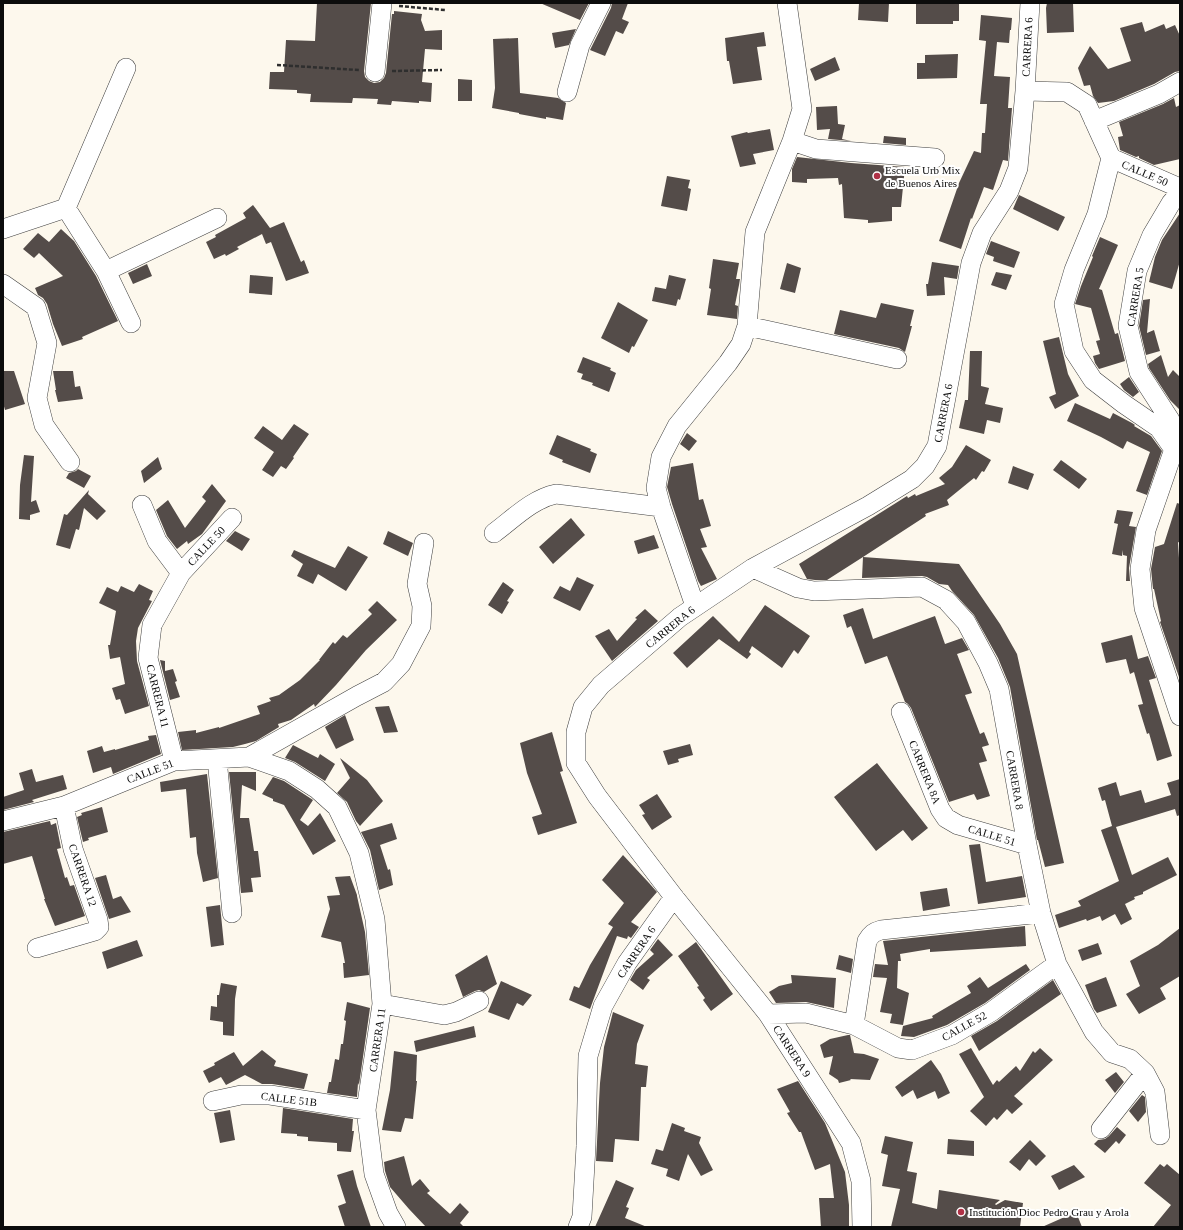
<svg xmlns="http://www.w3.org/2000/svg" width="1183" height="1230" viewBox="0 0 1183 1230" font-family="Georgia,serif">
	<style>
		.building { fill: #544c49 }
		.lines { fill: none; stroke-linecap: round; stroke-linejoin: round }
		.minor-casing { stroke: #3f3f3f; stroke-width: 20 }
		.path { stroke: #2e2e2e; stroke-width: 2.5; stroke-dasharray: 4 2; stroke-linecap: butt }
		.minor { stroke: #fff; stroke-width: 19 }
		.poi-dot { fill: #af3146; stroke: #fff; stroke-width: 1.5 }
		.labels { text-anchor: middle; stroke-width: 4; stroke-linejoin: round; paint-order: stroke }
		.street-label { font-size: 11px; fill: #0c0c0c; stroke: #fff }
		.poi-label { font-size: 11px; fill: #0c0c0c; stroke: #fff; text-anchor: start }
	</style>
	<rect width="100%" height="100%" fill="#fdf8ed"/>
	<path class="building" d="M317,3H371L364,71L365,77L369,81L374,83L380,82L384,78L386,73L392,14H394V11L422,14L421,20L425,31L442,30V50L425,49L422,82L432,83L431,102L419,101V103L392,101L391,105L377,104L378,99L353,98L352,103L310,102L311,94L297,93V90L269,89L270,72H284L286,40L315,41Z
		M540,3H589L580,20Z
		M612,3H628L622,19L629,22L623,34L616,31L605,56L590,50L611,8Z
		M859,3H889L888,22L858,20Z
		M916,3H959V21H953V24H916Z
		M1047,3H1073L1074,32L1047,33L1046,8Z
		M981,15L1012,18L1011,30H1010L1009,43L997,42L994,76L1010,77L1008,108H1012L1008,161L1003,160L993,190L984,187L972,219L971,218L961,249L939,241L959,183L974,151L981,153L982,133H985L987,104H980L986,41L979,40Z
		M1142,22L1145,32L1164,24L1166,29L1175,25L1180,36V71L1175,72L1154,84L1114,101L1098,103L1093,96L1090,85L1084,86L1078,68L1090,46L1108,69L1131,61L1120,28Z
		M576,29L569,45L555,48L552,33Z
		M764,32L766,46L757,47L762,80L733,84L729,61H727L725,38Z
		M518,38L520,93L558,98L566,103L563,120L546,117V119L519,114V113L492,108L495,88L493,39Z
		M958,54L957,78L917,79V63H925V55Z
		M835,57L840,70L815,81L810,69Z
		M458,79L472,80V101H458Z
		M1174,98L1176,107L1180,105V159L1154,165L1139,158V156L1136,157L1120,150L1118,137L1123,136L1119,122L1163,104Z
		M837,106L838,124L845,125L842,139L851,141L828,139L830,129L817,130L816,107Z
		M770,129L774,150L753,154L756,164L740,167L731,136L747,132L748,133Z
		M884,136L906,138V145L883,143Z
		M797,157L851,163L905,167L901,207H892V221L868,223V220L844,218L842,184L839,185L838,178L807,179V183L792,182V169Z
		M667,176L690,180L688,188L691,189L687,211L661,206Z
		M1019,195L1065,217L1058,231L1013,209Z
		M253,205L270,228L284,222L301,262L304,260L309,273L286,281L271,242L266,244L262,234L237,247L239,249L226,256L225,254L214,259L206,242L216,237L215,235L246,218L243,213Z
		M1180,213V261L1172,289L1149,282L1155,257L1162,240Z
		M61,229L74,241L96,276L118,321L82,337L83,339L62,346L53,324L47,304L43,298L38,295L35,288L63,276L39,253L34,258L23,249L38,233L49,242Z
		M1100,237L1118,245L1099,289L1102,290L1115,334L1118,333L1125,361L1099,369L1095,363L1093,356L1100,354L1096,341L1100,340L1091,308L1075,304L1081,286L1093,257L1092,256Z
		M991,241L1020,252L1014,268L993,261L994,257L986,254Z
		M713,259L739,263L736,279H740L739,285L735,305L738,306L737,319L707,315L711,289L709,288Z
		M932,262L959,266L957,279L944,277L945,295L927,296L926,284H928Z
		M787,263L801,268L795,293L780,289Z
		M147,264L152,276L133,284L128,273Z
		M996,272L1012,275L1006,290L991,285Z
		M250,275L273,277L272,295L249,293Z
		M669,275L686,279L680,300L678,299L676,306L652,301L655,287L666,289Z
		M1150,299L1147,333L1154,330L1160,351L1146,355L1139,326L1143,300Z
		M618,302L648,320L634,347L632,346L629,353L601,338Z
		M881,303L914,310L910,326H912L905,352L899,348L834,334L840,310L876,318Z
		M1059,337L1068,374L1079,396L1055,409L1049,397L1056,394L1043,341Z
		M970,351H982L981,386L989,388L985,404L1003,408L1000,423L987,420L984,434L959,428L965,400H968Z
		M1161,355L1168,377L1173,370L1180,377V410L1170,400L1149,368L1148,364Z
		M583,357L611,368L610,370L616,373L609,392L592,385L593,383L581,379L583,374L577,372Z
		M3,371H14L25,404L5,410L3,403Z
		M53,371H73L75,387L80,386L83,399L58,402L55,390H56Z
		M1129,377L1139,392L1133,397L1124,390L1120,384Z
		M1075,403L1110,419L1113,413L1132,423L1135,425L1134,426L1151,436L1162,451L1147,495L1136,491L1150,452L1127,441L1123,449L1101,437L1067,421Z
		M294,424L309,434L293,457L294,458L286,469L281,466L273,477L262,470L274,452L254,438L263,426L282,440Z
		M687,433L697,441L689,451L680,444Z
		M557,435L591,449L590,451L597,454L590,473L562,462L563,460L549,454Z
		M966,445L991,460L984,472L982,471L976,480L974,478L947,500L949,505L925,514L926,516L863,557L959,564L1000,624L1017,654L1064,863L1045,867L1038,840H1037L1010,687L998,658L974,615L952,591L948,585L939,584L927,577L922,576L862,578L863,557L827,580H815L807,579L799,564L907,496L908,498L915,494L916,496L945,484L939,478L952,467Z
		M24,455L34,456L31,502L36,500L40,512L30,515V520L19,519L20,485Z
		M158,457L162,469L144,483L141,471Z
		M1061,460L1087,479L1079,489L1053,470Z
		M693,463L699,500L703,499L711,526L700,529L707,547L701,548L717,579L701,586L698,581L672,504L667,487L671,467Z
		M1013,466L1034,474L1028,490L1008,483Z
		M78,469L91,476L84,488L66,478L69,473L76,471Z
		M212,484L226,501L202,534L188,544L187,541L177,549L167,536L156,510L168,500L185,528L206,501L202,497Z
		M89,490L88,494L106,511L97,520L84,508L79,530L76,529L70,549L56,545L64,514L67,515Z
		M1177,503L1180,504V543L1178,542L1180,574V677H1179L1160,622L1161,621L1154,589H1153L1151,569L1155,547L1164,544Z
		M1117,510L1133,512L1129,526L1136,527L1129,568L1130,581H1126L1127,556L1123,555V550L1122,556L1112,554L1118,524L1114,523Z
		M571,518L585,535L553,564L539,547Z
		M235,531L250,539L242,551L226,541Z
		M388,531L413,543L408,556L383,544Z
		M654,535L659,548L638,554L634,541Z
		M348,546L368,557L346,591L318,574L313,584L297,576L303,564L291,556L294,550L335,568Z
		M577,577L594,585L580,611L553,598L560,586L570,591Z
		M503,582L514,590L507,601L509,602L502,614L488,605Z
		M139,584L153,591L149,600L152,601L138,628L136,641L137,661L149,706L125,714L120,699L116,700L112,688L125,684L120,657L110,659L108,645H110L116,611L99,603L107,587L118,592L121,586L134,592Z
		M377,601L397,620L366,650L336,685L315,707L314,704L291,720L278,724L279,727L256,741L245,744L233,747L182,750L178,732L196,730V733L219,727V728L260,714L257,706L271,701L269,698L279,695L300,680L320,660H319L333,642L335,644L343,635L347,638L372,614L368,610Z
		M765,605L810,636L798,654L794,650L782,668L752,646L749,652L751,654L747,659L719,639L687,668L673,653L713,616L739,642Z
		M863,608L873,639L935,616L945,644L962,638L969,650L957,654L972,693L965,695L980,734L984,732L989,745L982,747L987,761L979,763L990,796L977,800L974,794L949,802L911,708L908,704L905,702L887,656L865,664L851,626L847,628L843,615Z
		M645,609L658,621L612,661L595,636L609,629L617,641L637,619L635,618Z
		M1132,635L1138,659L1148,656L1156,678L1149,680L1172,756L1157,761L1149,733L1147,734L1138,705L1143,704L1134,672L1130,674L1126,659L1106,663L1101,643Z
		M160,660L165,661V671L173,669L177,681L175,682L180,697L170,700Z
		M389,706L398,732L384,733L375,707Z
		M345,715L354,740L336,749L325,727Z
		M552,732L563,771L560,772L577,823L538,835L532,817L542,814L527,773L520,743Z
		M156,735L161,754L113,774L111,767L93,773L87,751L102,746L104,752L115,749V750L149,740L148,736Z
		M690,744L693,755L678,759L679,762L668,765L663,751Z
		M293,745L318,758L320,754L335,764L325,781L295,762L285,758Z
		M340,758L367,780L383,801L360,826L356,821L347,802L337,793L350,778Z
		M877,763L928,828L912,841L903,830L876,851L834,797Z
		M32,769L36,782L63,775L67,789L32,800L34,802L3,810V797L24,790L19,773Z
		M229,772H256V791L242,785L240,818H249L254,851H258L261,877L251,878L253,892L241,893Z
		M207,774L218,878L203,882L197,853L196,837L190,838L186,789L161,792L160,782Z
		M273,777L284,781L313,800L300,820L308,826L320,813L336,841L313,855L284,805L273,801V799L262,794Z
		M1180,779V815L1177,816L1175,809L1116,827L1132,875L1168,857L1177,875L1143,892V894L1134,897L1135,899L1125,904L1132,919L1121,925L1115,914L1102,921L1100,916L1087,921L1086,919L1059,928L1055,915L1081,906L1078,901L1119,881L1101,830L1112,826L1105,800L1102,801L1098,788L1116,782L1120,796L1141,790L1145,803L1171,795L1167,783Z
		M657,794L672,817L652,830L642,815L645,814L639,805Z
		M102,807L108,832L88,838L89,840L83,842L77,817L82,815L81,813Z
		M50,821L51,825L56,823L61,848L57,849L65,878L67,877L70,886L74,885L85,916L55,926L44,899H45L32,856L3,864V832Z
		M392,823L397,839L380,845L388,870L390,869L393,885L379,890L370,850L361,832Z
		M980,844L986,882L1022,876L1026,897L978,904L969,845Z
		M623,855L649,883L657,892L631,922L639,927L631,938L628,936L627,939L617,936L590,1009L569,1000L574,986L579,988L590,965L613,927L608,924L624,903L602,880Z
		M106,875L113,899L121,896L131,912L109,919L95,878Z
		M350,876L357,895V896L365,932L369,975L344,978L343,963H345L341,942L321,937L330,909L327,896L340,895L335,877Z
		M947,888L950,906L923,911L920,892Z
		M220,905L224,945L211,947L206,907Z
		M1025,926L1026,946L930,952V949L900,954L901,961H898L897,988L909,993L903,1025L890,1023L892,1014L880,1012L887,978L873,977L875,964L888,965L883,941Z
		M1180,928V976L1160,988L1166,999L1139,1014L1126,994L1140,986L1130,961L1158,945Z
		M658,939L673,955L647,978L650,980L643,990L630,980L636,970L654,954L650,950Z
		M137,940L143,956L107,969L102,952Z
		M696,942L733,994L711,1011L703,1000L705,998L697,987L699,986L678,956Z
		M1098,943L1102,954L1082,961L1078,950Z
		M487,955L497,984L484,992L479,990L475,991L463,997L455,975Z
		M839,955L853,959L851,973L836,969Z
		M1026,964L1030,970L985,1003L947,1025L914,1037L901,1036L903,1026L933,1018L932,1016L971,993L967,986L980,977L988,988Z
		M791,975L836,978L834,1008L806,1002L776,1003L769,992L779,986L792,983Z
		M1106,977L1117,1006L1097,1013L1094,1009L1085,985Z
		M1053,980L1061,994L979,1051L971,1036L997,1021Z
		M501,981L532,995L523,1006L517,1003L509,1020L488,1012Z
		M221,983L237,986L235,999L234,1036L223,1035V1022L210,1020L211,1006L217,1007V995H219Z
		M347,1002L370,1008L359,1085L358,1083L357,1097L327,1093L329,1082H331L335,1059L339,1060L341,1044H343L346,1021L344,1020Z
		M613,1012L644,1025L637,1044L635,1064L648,1066L646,1087H641L639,1141L615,1139L613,1162L596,1161L600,1083L604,1047Z
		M474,1026L476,1037L416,1052L414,1041Z
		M848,1035H850L854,1053L864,1054L879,1059L870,1080L850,1079L851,1080L839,1083L838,1080L829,1074L833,1056L824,1058L820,1045L830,1039Z
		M971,1048L993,1085L997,1080L999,1082L1016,1066L1020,1071L1033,1051L1035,1053L1040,1048L1053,1060L1014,1096L1023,1104L1012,1114L1007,1109L997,1120L994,1117L986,1126L970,1111L984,1097L959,1054Z
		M262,1050L276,1061L274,1066L308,1074L304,1089L272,1084H262L245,1075L226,1085L221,1077L209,1083L203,1071L215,1065L214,1063L234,1052L243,1066Z
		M394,1051L417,1055L416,1081H417L413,1119L405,1118L401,1132L382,1130L390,1090Z
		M931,1060L941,1074L950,1093L938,1099L935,1091L917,1099L913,1090L902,1097L895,1087Z
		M1116,1072L1124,1082L1115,1093L1105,1080Z
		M798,1081L825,1123L845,1172L849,1205V1227H821L819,1198H834L830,1164L815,1170L801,1132H799L787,1113L790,1112L777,1089Z
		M1142,1095L1145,1097L1146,1112L1138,1122L1129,1111Z
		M283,1108L353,1119L352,1131H354L351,1152L337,1151V1143L308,1141V1137L297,1136V1134L281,1133Z
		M230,1110L235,1140L220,1143L214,1113Z
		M672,1123L685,1128L684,1131L701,1137L699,1143L713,1170L701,1176L688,1154L679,1181L666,1176L668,1169L651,1164L656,1149L663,1151Z
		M1117,1127L1126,1135L1119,1144L1116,1141L1105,1153L1094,1144L1098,1140L1105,1139L1109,1136Z
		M885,1136L913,1142L907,1171L917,1173L912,1203L937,1209L939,1190L1000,1200L995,1204L996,1205L1005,1200L1023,1203L1020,1227H891L900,1189L882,1186L888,1155L881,1153Z
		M948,1139L974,1141V1156L947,1154Z
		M1030,1140L1046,1156L1036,1166L1029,1159L1020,1171L1009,1162Z
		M404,1156L412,1186L420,1179L430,1191L427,1193L450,1214L460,1203L469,1212L460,1223L464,1227H426L409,1209L390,1187L385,1171L384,1162Z
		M1160,1164L1164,1167L1167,1164L1180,1175V1227H1153L1171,1205L1144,1183Z
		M1074,1165L1085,1177L1059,1190L1051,1176Z
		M353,1170L357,1186L371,1227H345L338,1206L346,1203L337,1175Z
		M616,1180L634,1188L626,1207L629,1208L625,1218L647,1227H595Z
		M1076,1212L1082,1227H1042Z"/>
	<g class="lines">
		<g class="minor-casing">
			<path id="minor" d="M375,72L382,3
				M1025,91L1067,92L1087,105L1111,158L1097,214L1074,270L1064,304L1074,351L1093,380L1124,404L1159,428L1173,448
				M567,92L580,45L601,3
				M1094,121L1159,94L1180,82
				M792,141L816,149L935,158
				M1111,158L1180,188
				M1180,193L1171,203L1152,235L1137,271L1128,326L1139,372L1170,420L1174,449L1146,530L1140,569L1144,608L1180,716
				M66,208L106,271L131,323
				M3,229L66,208L126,68
				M106,271L217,218
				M3,284L36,307L47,343L37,398L44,425L70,462
				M747,326L897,359
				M142,505L157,541L181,573
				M494,533C513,519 532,499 556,494L661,507
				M753,568L798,588L814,591L922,587L946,600L966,622L988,663L999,689L1027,845L1041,913L1057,964L1094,1032L1112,1053L1130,1059L1145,1073L1155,1092L1160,1135
				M695,606L661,507L656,488L661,457L677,426L728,363L741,344L747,326L755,232L792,141L802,109L787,3
				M901,712L940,809L946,818L958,825L1027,845
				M249,757L357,696L384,682L401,664L421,626L422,606L417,584L424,543
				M217,759L232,913
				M174,761L148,658L152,625L181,573L232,518
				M3,821L64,806L174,761L249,757L289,771L317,789L337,807L359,853L375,919L382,1004L366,1110L374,1174L388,1213L396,1227
				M37,948L95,931L99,927L98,920L73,849L64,806
				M382,1004L444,1015L456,1012L479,1001
				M768,1014L806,1013L854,1025L898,1048L912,1050L952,1035L991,1012L1057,964
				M854,1025L867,941C871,934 874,932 881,930L1041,913
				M213,1101L241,1095H270L366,1110
				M1101,1129L1145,1073
				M578,1227L582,1217L586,1146L588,1056L603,1006L627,963L674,897
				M862,1227L861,1181L851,1143L768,1014L674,897L597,796L576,763V732L583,707L601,685L680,617L753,568L868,506L912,479L925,466L937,446L971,263L982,233L1009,191L1018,168L1025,91L1030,3"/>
		</g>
		<path class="path" d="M399,6L445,10
			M277,65L359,70
			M392,71L442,70"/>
		<use href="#minor" class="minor"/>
	</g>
	<g class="poi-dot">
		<circle cx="877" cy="176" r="4"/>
		<circle cx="961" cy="1212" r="4"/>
	</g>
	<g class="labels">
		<g class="street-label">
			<text transform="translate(1027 47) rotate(-87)" y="4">CARRERA 6</text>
			<text transform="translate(1145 173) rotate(23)" y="4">CALLE 50</text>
			<text transform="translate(1135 297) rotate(-81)" y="4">CARRERA 5</text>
			<text transform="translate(943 413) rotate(-79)" y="4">CARRERA 6</text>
			<text transform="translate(206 546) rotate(-47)" y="4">CALLE 50</text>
			<text transform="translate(670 627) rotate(-39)" y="4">CARRERA 6</text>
			<text transform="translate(158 696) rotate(76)" y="4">CARRERA 11</text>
			<text transform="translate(150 771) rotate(-21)" y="4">CALLE 51</text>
			<text transform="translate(925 772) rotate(68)" y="4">CARRERA 8A</text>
			<text transform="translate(1015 780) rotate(80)" y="4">CARRERA 8</text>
			<text transform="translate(992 835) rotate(17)" y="4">CALLE 51</text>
			<text transform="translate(83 875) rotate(71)" y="4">CARRERA 12</text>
			<text transform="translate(636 952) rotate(-56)" y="4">CARRERA 6</text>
			<text transform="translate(964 1026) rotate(-29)" y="4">CALLE 52</text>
			<text transform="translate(377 1040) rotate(-82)" y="4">CARRERA 11</text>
			<text transform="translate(792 1051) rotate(57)" y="4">CARRERA 9</text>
			<text transform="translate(289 1099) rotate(7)" y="4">CALLE 51B</text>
		</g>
		<g class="poi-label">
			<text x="885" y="174">Escuela Urb Mix<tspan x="885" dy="13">de Buenos Aires</tspan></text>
			<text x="969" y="1216">Institución Dioc Pedro Grau y Arola</text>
		</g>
	</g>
	<rect width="1183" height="1230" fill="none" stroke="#0c0c0c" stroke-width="8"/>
</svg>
